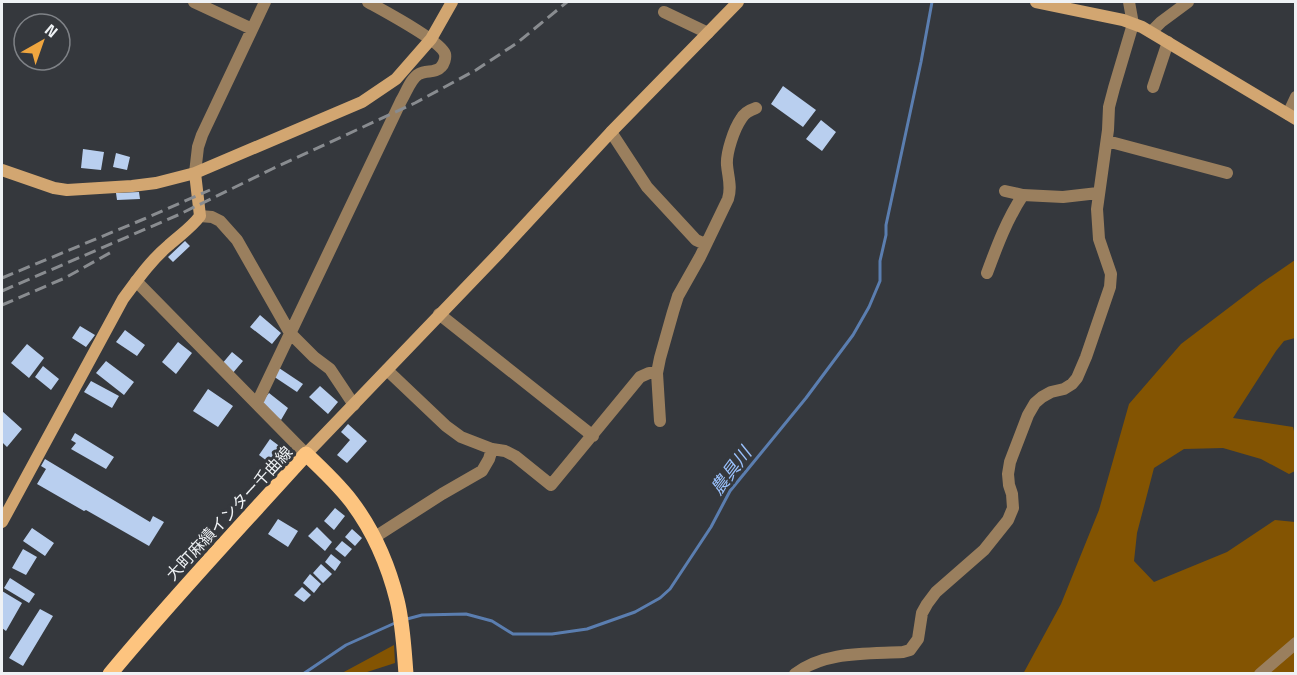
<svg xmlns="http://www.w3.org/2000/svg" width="1297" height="675" viewBox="0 0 1297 675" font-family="'Titillium Web','Noto Sans JP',sans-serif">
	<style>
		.green { fill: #835402 }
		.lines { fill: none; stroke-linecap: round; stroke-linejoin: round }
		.stream { stroke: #5b7eb0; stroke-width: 3 }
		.building { fill: #b9cfef }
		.street { stroke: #9a7f5e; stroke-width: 12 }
		.secondary { stroke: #d2a671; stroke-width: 12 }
		.primary { stroke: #fdc47f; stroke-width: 15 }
		.rail { stroke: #898c90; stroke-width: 3; stroke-dasharray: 12 6; stroke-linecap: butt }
		.labels { text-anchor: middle; stroke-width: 6; stroke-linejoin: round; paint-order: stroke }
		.street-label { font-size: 16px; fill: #eff2f5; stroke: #35383d }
		.water-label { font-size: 18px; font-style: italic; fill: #9ac1fc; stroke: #35383d }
	</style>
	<rect width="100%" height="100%" fill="#35383d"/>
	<path class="green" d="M1295,260V338L1284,341L1276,351L1233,418L1293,427L1295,435V471L1289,474L1261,459L1223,448L1184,449L1154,468L1137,533L1134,561L1154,582L1227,552L1275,520L1295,522V673L1023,674L1061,604L1099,510L1129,404L1181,344L1260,284Z
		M394,645L395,663L364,673H342Z"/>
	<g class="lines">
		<path class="stream" d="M407,619L422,615L466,614L492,621L513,634H552L587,629L635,612L660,598L670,589L711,527L730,491L806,398L853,335L869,307L880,281V261L886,235V225L921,62L932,2
			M303,674L346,645L395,623"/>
	</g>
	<path class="building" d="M783,86L816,110L803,127L771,104Z
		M821,120L836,132L822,151L806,139Z
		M83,149L104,152L101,170L81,168Z
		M116,153L130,157L127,170L113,167Z
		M139,192L140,199L117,200L116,193Z
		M185,241L190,246L173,262L168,257Z
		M260,315L281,333L272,344L250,327Z
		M80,326L95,335L86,347L72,338Z
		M125,330L145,345L137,356L116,342Z
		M178,342L192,353L176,374L162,362Z
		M27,344L44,358L29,378L11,363Z
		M232,352L243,361L232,374L221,365Z
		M106,361L134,382L124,395L96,373Z
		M43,366L59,379L51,390L35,377Z
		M279,368L303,384L297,392L273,376Z
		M91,381L119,396L112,408L84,392Z
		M320,386L338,402L328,414L309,397Z
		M208,389L233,406L218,427L193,411Z
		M269,393L288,408L281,420L260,404Z
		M2,411L22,429L7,447L2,442Z
		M348,424L367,441L347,463L337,455L350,440L341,432Z
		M75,433L114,457L106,469L71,449L76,443L71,440Z
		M270,439L282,448L278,454L282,457L275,467L259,455Z
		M45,459L150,522L153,516L164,522L149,546L86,510L84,511L37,484L46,469L41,466Z
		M335,508L345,516L334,530L324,521Z
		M278,519L298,531L288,547L268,534Z
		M317,527L332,542L325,551L308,536Z
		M32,528L54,543L45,556L23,541Z
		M352,529L362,538L355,546L345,537Z
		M342,541L352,549L345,557L335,549Z
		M23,549L37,557L26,575L12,568Z
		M331,554L341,562L335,571L325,562Z
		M321,564L332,574L323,583L313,573Z
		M310,574L321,584L314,593L303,583Z
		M10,578L35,594L29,603L4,588Z
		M302,587L311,595L304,602L294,595Z
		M2,591L22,603L6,631L2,628Z
		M40,609L53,616L23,666L9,658Z"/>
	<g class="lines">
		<path class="street" d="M194,2L252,29
			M664,12L708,33
			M1151,32L1161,22L1188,2
			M1153,87L1168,42
			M1288,114L1296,97
			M611,132L647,187L696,240L705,244
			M1107,141L1227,173
			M195,173L198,147L202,135L265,2
			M1005,191L1023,195L1063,197L1098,193
			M200,216L212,217L220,221L237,240L290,333L314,357L330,369L354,405
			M987,273C997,246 1007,219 1023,195
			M136,281L306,454
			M439,314L593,436
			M387,370L446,426L461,437L492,449L505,451L515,456L551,485L640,377L649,373H657
			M257,403L401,101C406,93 411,78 419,74C426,70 436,73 441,67C444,64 446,58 445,54C441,41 382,10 368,2
			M660,421L657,373L660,358L673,312L678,296L700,257L728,199C732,187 728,177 727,165C726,153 734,129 741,119C744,113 750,110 756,108
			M375,537L442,494L482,471L489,459L492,449
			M795,674C824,651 867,654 903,652L910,650L918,639L922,613L927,604L936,592L984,550L1008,520L1013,508L1012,494L1009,485L1008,474L1010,462L1028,415L1035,403L1042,397L1051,392L1064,389L1072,384L1077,378L1086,357L1110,287L1111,274L1099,239L1097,209L1108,130L1109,107L1114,88L1133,24L1129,2
			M1260,674L1296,643"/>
		<path class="secondary" d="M1036,2L1123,20L1142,27L1296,119
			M2,170L54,188L67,190L132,186L156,183L195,173L362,102L396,79L431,39L452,2
			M306,454L499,253L611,132L738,2
			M2,522L123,299C137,280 151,260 169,245C180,235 191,228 200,216L195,173"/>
		<path class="primary" d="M110,674C173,598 240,527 306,454C322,469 338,484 351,501C373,530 388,564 397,600C403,624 404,649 406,674"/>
		<path class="rail" d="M2,278L144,219L210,190
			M2,291L178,215L272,169L415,103L476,70L517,43L567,2
			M2,305L65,278L115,250"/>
	</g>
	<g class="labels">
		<g class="street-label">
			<text transform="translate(229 513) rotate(-47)" y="6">大町麻績インター千曲線</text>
		</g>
		<g class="water-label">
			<text transform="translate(731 471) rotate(-53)" y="6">農具川</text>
		</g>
	</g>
	<rect width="1297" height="675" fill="none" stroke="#eff2f5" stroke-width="6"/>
	<g transform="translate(42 42) rotate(40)"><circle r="28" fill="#35383d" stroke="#7f8287" stroke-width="1.5"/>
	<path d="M0-4.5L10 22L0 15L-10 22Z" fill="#f0a63f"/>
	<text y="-9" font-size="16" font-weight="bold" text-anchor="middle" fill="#eff2f5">N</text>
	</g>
</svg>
